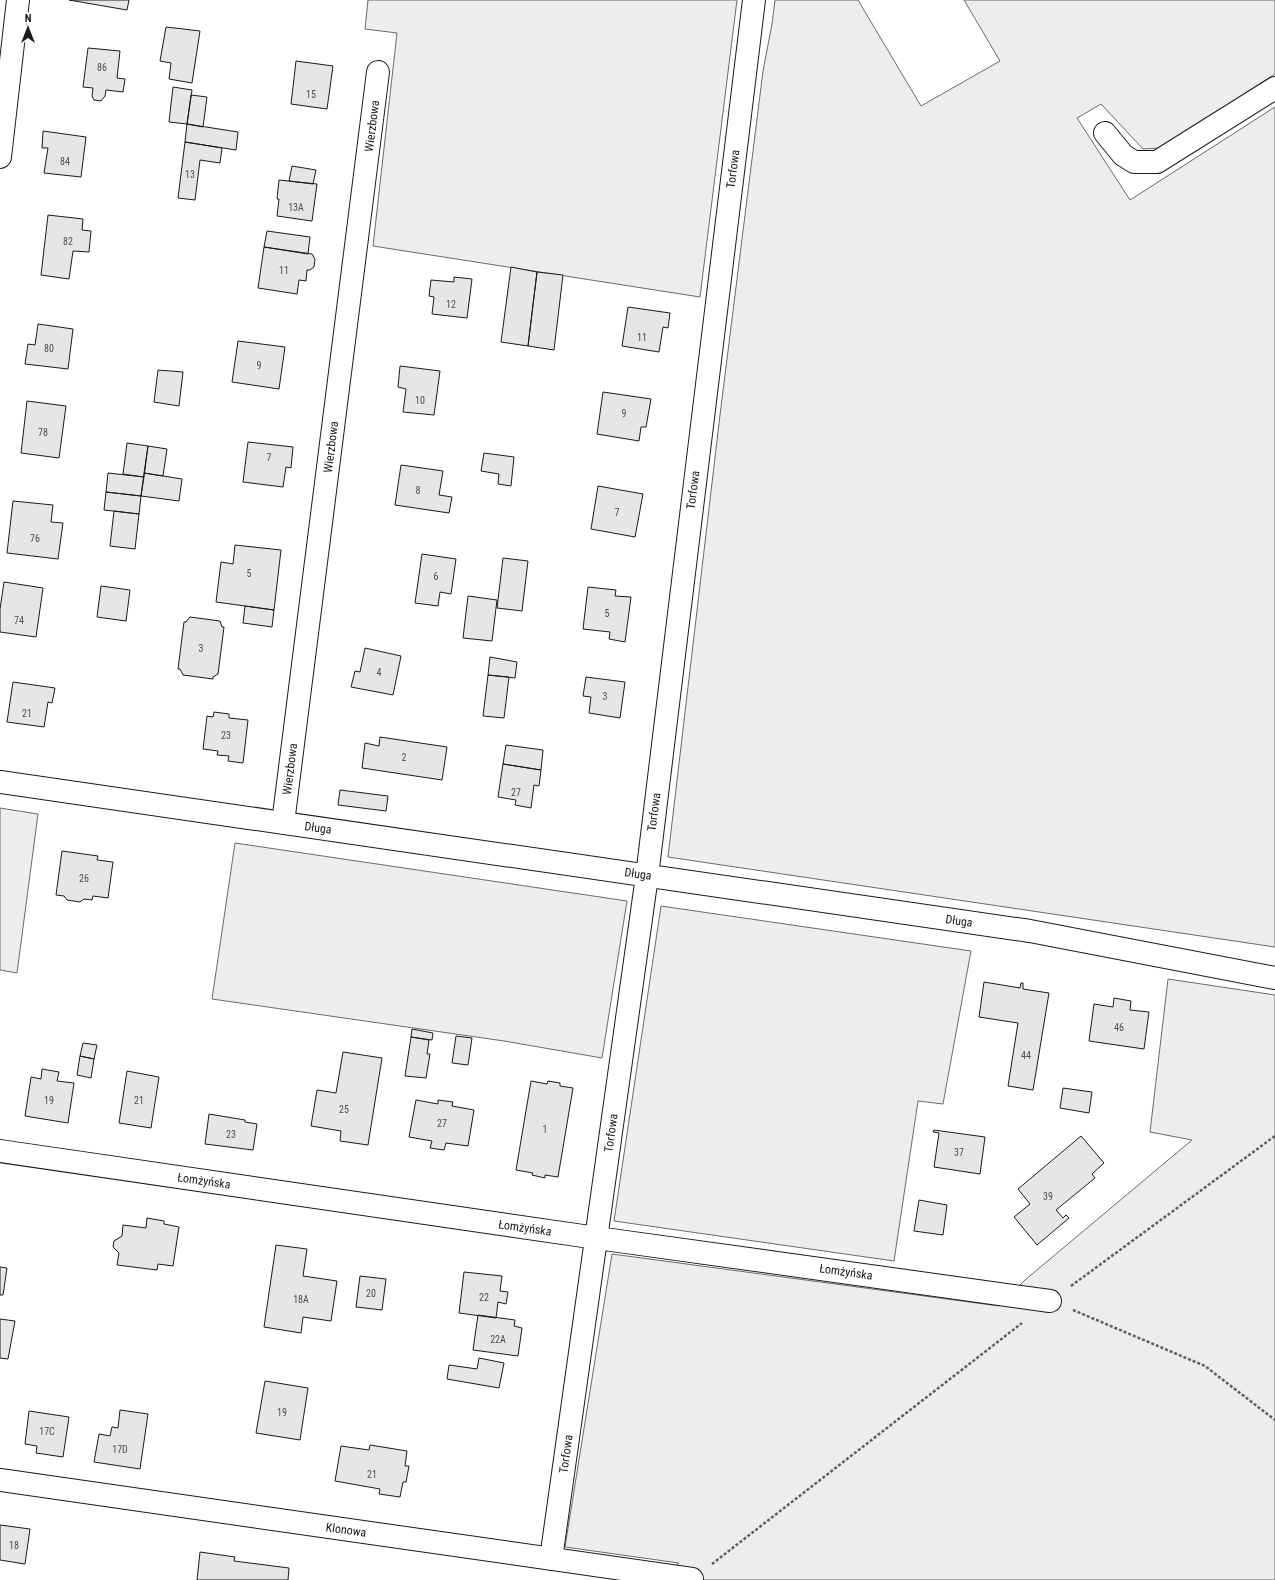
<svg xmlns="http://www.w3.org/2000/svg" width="1275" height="1580" viewBox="0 0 1275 1580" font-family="'Roboto Condensed',sans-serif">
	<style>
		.built { fill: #ededed; stroke: #6a6a6a }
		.building { fill: #e6e6e6; stroke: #1a1a1a }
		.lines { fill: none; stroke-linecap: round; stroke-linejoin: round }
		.minor-casing { stroke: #1a1a1a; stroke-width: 24 }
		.path { stroke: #5f5f5f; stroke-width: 2.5; stroke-dasharray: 3 2; stroke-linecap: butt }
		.minor { stroke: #fff; stroke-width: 22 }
		.labels { text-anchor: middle; stroke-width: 3; stroke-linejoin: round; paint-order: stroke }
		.number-label { font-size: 10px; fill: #4d4d4d }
		.street-label { font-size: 12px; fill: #1a1a1a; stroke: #fff }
	</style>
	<rect width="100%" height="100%" fill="#fff"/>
	<path class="built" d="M368,0H737L700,297L373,246L397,33L365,29Z
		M775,0H858L921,106L1000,61L964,0H1275V74L1168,144L1160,148L1143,149L1101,104L1077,118L1130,200L1275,107V947L668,857L720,415L763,71L772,24Z
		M0,808L38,814L17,973L0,970Z
		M235,843L627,901L602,1058L504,1041L212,999Z
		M661,906L971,951L943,1104L918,1101L894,1261L614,1221Z
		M1168,979L1275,995V1580H658L679,1563L565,1547L612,1254L999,1306L1025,1280L1192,1140L1150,1132Z"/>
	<path class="building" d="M69,0H129L127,10Z
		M166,27L200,31L192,83L169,79L171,63L160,61Z
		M88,48L120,51L117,78L125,79L123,92L106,90L105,96L101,101L94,100L92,96L93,88L83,87Z
		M296,61L333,66L327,109L291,104Z
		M173,87L192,90L187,124L169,122Z
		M191,95L207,97L203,127L187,124Z
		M187,124L238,132L236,150L185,142Z
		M43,131L86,137L81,177L44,173L48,148H42Z
		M185,142L222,148L220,163L200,160L195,200L178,198Z
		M292,166L316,170L313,184L289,181Z
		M279,180L317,184L312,221L277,216L279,199H277Z
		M48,215L83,219L82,230L91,231L89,252L73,251L69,279L41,275Z
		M267,231L310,237L308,254L264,247Z
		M264,247L312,254L315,259L314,267L310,270H307L306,281L299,280L297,294L258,288Z
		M511,267L537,272L528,346L501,342Z
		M537,272L563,275L554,350L528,346Z
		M454,277L472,279L467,318L432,314L434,297L429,296L431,280L454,282Z
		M628,307L670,313L668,328L663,327L659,352L622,346Z
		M38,324L73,329L68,369L25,364L28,344L35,345Z
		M238,341L285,347L279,389L232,382Z
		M400,366L440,371L434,415L403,412L406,389L398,387Z
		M158,370L183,372L179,406L154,402Z
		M603,392L651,399L646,427H641L639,441L597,434Z
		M27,401L66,406L59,458L21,453Z
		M248,442L293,447L291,468L286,467L283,487L243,482Z
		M127,443L148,446L144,477L123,474Z
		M148,446L167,449L163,476L144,473Z
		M484,453L514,457L511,486L498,484L499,474L481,471Z
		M401,465L443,471L439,495L452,497L449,513L395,505Z
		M108,473L144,477L141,496L106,492Z
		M144,473L182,479L179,501L141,496Z
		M598,486L643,494L635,537L591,529Z
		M106,492L141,496L139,514L104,510Z
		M13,501L53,505L51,522L63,523L58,559L7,553Z
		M114,511L139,514L135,549L110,546Z
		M235,545L281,550L274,610L216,602L221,562L233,564Z
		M422,554L456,559L451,594L440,592L438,606L415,603Z
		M503,558L528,561L522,611L497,608Z
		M4,582L43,588L36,637L0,632V609Z
		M101,586L130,590L126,621L97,617Z
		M588,587L616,590L615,596L631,597L625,642L609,639L610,632L583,629Z
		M468,596L497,600L492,641L463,638Z
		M245,606L274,610L272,627L243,623Z
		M190,617L220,621L222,627H224L218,674L213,677V679L183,675L180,669H178L184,622H186Z
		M365,648L401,656L393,695L351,687L355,671L360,672Z
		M490,657L517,662L515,678L488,675Z
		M488,675L509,677L504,718L483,716Z
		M586,677L625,682L620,718L589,713L591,697L583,696Z
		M13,682L55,688L52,703L48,702L44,727L7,722Z
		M214,712L229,714V718L248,720L243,763L228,761L229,756L217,755L218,751L203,749L207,716L213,717Z
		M380,737L447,747L442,780L362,768L365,743L379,746Z
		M506,745L543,750L541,770L503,764Z
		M503,764L541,770L539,786L534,785L531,808L515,805L516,800L498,797Z
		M340,790L388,796L386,811L338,805Z
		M62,851L98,856L97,860L113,862L108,898L93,896L92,900L84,899L80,902L67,900L64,896L56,895Z
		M984,982L1020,988L1021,983H1023V989L1049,993L1033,1090L1008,1086L1018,1023L979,1017Z
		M1114,998L1131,1001L1130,1010L1149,1012L1144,1049L1089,1041L1094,1004L1113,1007Z
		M412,1029L433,1033L432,1040L411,1037Z
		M456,1036L472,1038L468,1065L452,1063Z
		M411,1037L429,1040L427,1054H430L426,1078L405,1076Z
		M83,1043L97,1045L94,1059L80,1056Z
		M343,1052L382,1058L368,1145L340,1141L341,1131L311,1126L317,1090L336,1093Z
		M80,1056L94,1059L91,1078L77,1075Z
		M42,1069L59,1072L57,1081L74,1083L68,1123L25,1116L31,1077L41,1079Z
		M127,1071L159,1077L151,1128L119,1123Z
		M531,1081L547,1084L548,1081L560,1083V1086L573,1088L558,1177L545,1175V1178L532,1175L533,1173L516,1170Z
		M1063,1088L1092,1092L1089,1113L1060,1108Z
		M416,1100L438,1104V1100L453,1102L452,1106L474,1110L468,1146L446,1143L444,1150L430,1148L432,1141L409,1137Z
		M209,1114L245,1120V1122L257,1124L253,1150L205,1144Z
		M934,1130L985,1137L980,1174L934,1167L939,1133L933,1132Z
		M1081,1136L1104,1163L1092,1174L1095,1178L1056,1210L1063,1218L1066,1215L1069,1218L1037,1245L1014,1217L1030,1204L1018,1189Z
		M919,1200L947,1205L943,1235L914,1231Z
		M147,1218L164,1221V1224L179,1227L173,1266L158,1264L157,1270L117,1265L119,1253L113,1247L114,1241L122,1236L123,1225L146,1228Z
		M276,1245L307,1249L303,1276L337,1281L331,1321L303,1317L301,1333L264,1327Z
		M0,1267L7,1268L3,1295H0Z
		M464,1272L502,1276L500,1291L508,1292L506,1304L498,1302L496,1318L459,1313Z
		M360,1276L386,1279L382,1310L356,1307Z
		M478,1315L515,1320L514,1326L522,1328L518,1356L473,1350Z
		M0,1319L15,1321L8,1359L0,1358Z
		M479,1358L504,1363L499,1388L447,1379L449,1365L477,1369Z
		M265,1381L308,1388L300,1440L256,1433Z
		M120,1410L148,1414L140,1469L94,1462L99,1434L110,1436L112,1427L118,1428Z
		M29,1411L69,1417L63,1457L36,1453L37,1446L25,1444Z
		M370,1445L407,1451L405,1466H409L406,1482H403L400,1497L379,1494L380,1489L335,1481L341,1446L369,1450Z
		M0,1525L30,1529L25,1564L0,1560Z
		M200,1552L235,1557L234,1561L289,1568L288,1580H197Z"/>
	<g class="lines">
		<g class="minor-casing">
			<path id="minor" d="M1105,133L1123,155L1134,162H1157L1275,88
				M0,157L18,0
				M0,782L1030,931L1275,978
				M283,823L378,72
				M0,1151L597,1238L1050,1301
				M0,1480L692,1579
				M551,1559L647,876L754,0"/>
		</g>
		<path class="path" d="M1071,1286L1275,1136
			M1073,1310L1205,1366L1275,1420
			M712,1564L1022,1323"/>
		<use href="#minor" class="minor"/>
	</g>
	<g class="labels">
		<g class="number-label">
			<text x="102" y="71">86</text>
			<text x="311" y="98">15</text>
			<text x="65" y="165">84</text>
			<text x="190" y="178">13</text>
			<text x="296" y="211">13A</text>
			<text x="68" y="245">82</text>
			<text x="284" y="274">11</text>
			<text x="451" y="308">12</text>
			<text x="642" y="341">11</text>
			<text x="49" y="352">80</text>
			<text x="259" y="369">9</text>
			<text x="420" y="404">10</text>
			<text x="624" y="417">9</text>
			<text x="43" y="436">78</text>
			<text x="269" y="461">7</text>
			<text x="418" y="494">8</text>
			<text x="617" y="516">7</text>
			<text x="35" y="542">76</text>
			<text x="249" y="577">5</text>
			<text x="436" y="580">6</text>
			<text x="607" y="617">5</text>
			<text x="19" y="624">74</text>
			<text x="201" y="652">3</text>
			<text x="379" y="676">4</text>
			<text x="605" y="700">3</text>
			<text x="27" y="717">21</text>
			<text x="226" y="739">23</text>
			<text x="404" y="761">2</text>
			<text x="516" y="796">27</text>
			<text x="84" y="882">26</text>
			<text x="1119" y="1031">46</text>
			<text x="1026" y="1059">44</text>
			<text x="49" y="1104">19</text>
			<text x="139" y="1104">21</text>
			<text x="344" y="1113">25</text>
			<text x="442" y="1127">27</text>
			<text x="545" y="1133">1</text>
			<text x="231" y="1138">23</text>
			<text x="959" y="1156">37</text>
			<text x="1048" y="1200">39</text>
			<text x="371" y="1297">20</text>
			<text x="484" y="1301">22</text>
			<text x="301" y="1303">18A</text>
			<text x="498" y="1343">22A</text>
			<text x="282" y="1416">19</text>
			<text x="47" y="1435">17C</text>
			<text x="120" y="1453">17D</text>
			<text x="372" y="1478">21</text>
			<text x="14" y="1549">18</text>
		</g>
		<g class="street-label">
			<text transform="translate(372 126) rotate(-83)" y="4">Wierzbowa</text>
			<text transform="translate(733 169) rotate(-83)" y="4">Torfowa</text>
			<text transform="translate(331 447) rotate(-83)" y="4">Wierzbowa</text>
			<text transform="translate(693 490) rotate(-83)" y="4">Torfowa</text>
			<text transform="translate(290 769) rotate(-83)" y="4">Wierzbowa</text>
			<text transform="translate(654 812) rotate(-83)" y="4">Torfowa</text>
			<text transform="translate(318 828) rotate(8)" y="4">Długa</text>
			<text transform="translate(638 874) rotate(8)" y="4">Długa</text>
			<text transform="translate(959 921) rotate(8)" y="4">Długa</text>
			<text transform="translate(611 1133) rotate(-82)" y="4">Torfowa</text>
			<text transform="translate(204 1181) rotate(8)" y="4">Łomżyńska</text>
			<text transform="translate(525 1228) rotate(8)" y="4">Łomżyńska</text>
			<text transform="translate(846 1272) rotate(8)" y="4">Łomżyńska</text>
			<text transform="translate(566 1454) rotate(-82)" y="4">Torfowa</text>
			<text transform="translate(346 1530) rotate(8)" y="4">Klonowa</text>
		</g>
	</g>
	<g transform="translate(28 28)" stroke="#ffffff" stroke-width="3" paint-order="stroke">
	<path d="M0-3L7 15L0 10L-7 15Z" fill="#1a1a1a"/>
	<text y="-6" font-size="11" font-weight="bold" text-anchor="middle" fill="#1a1a1a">N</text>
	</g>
</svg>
